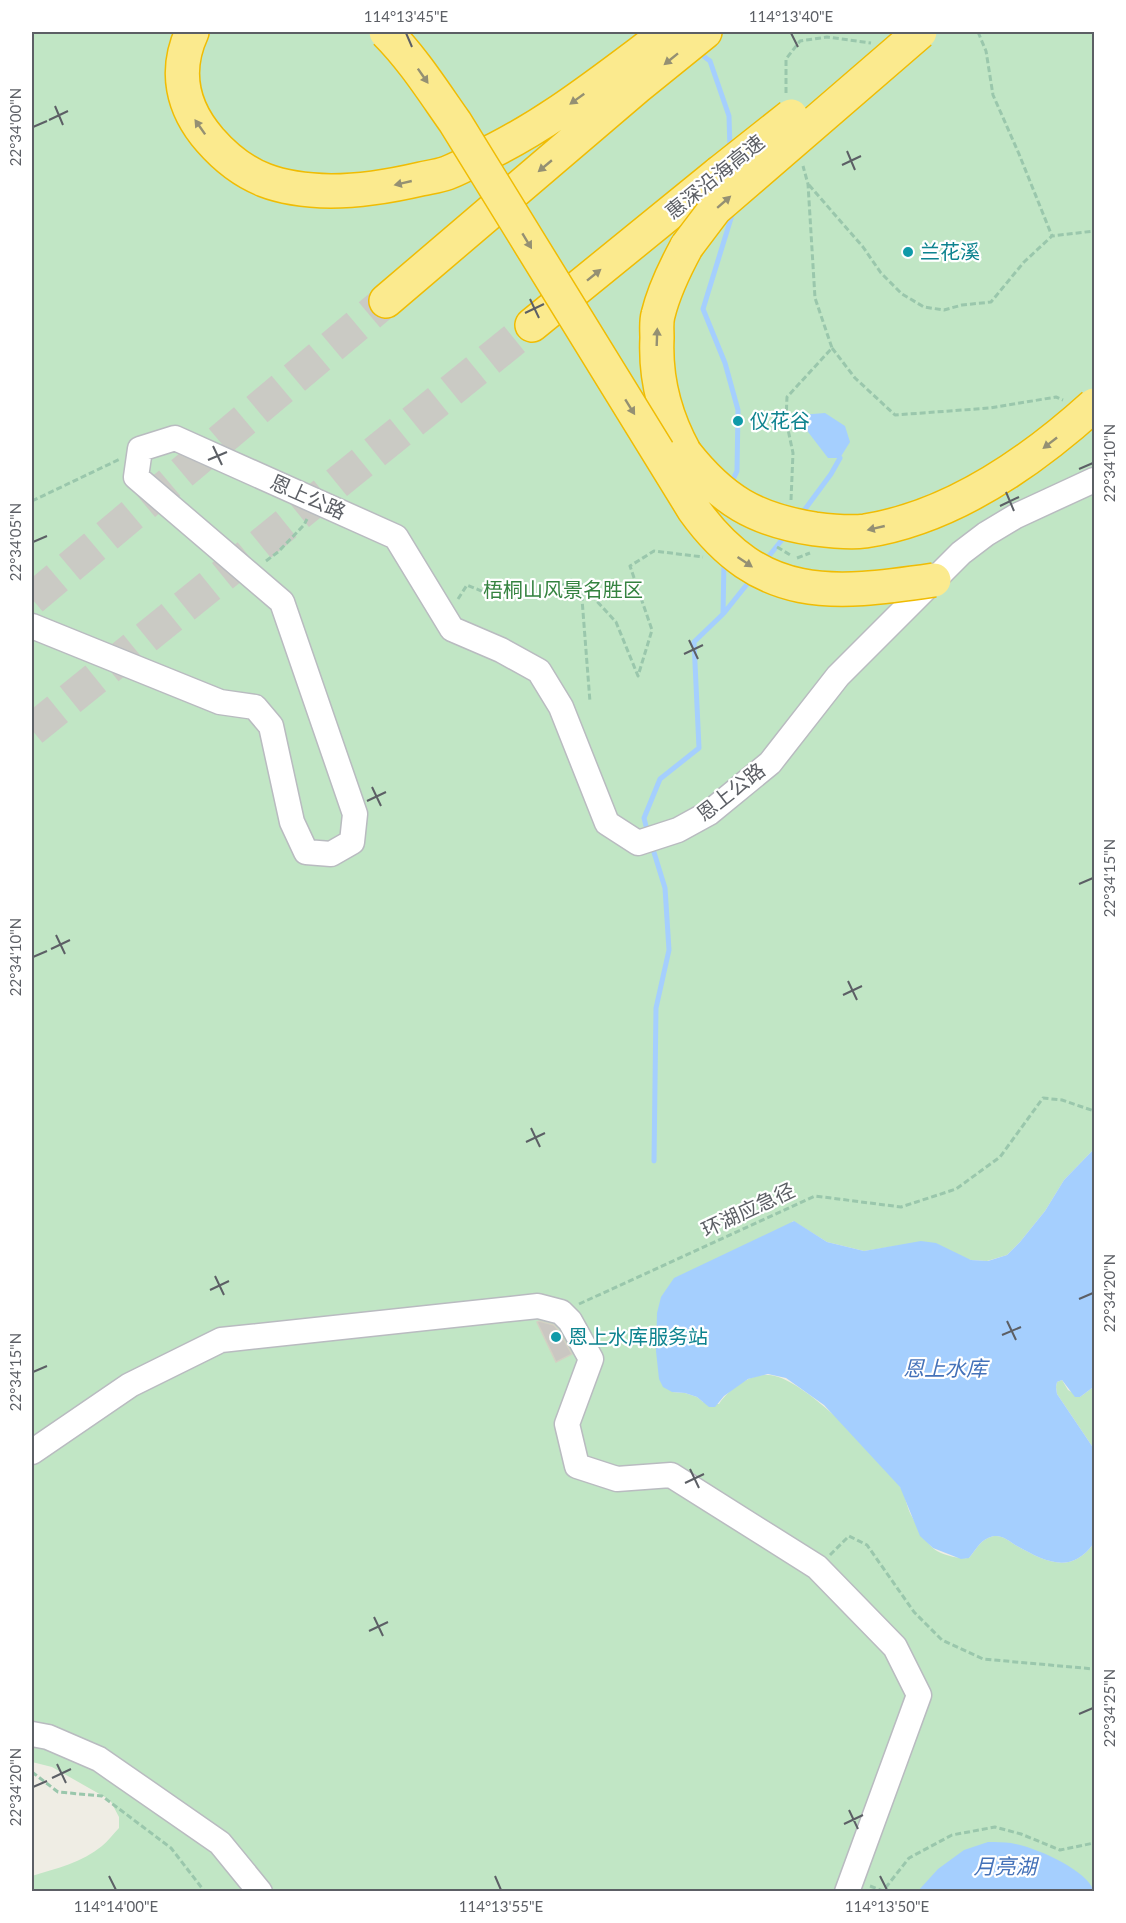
<svg xmlns="http://www.w3.org/2000/svg" width="1126" height="1923" viewBox="0 0 1126 1923" font-family="Lato,'Noto Sans SC',sans-serif">
	<style>
		.green { fill: #c1e6c5 }
		.water { fill: #a5cffe }
		.lines { fill: none; stroke-linecap: round; stroke-linejoin: round }
		.stream { stroke: #a5cffe; stroke-width: 5 }
		.building { fill: #cac7c2; stroke: #d3d0c3; stroke-width: 1.5 }
		.highway-tunnel { stroke: #cacac4; stroke-width: 33; stroke-dasharray: 33 16; stroke-linecap: butt }
		.minor-casing { stroke: #b9bbc0; stroke-width: 27 }
		.highway-casing { stroke: #f0bc03; stroke-width: 36 }
		.path { stroke: #9ac7ac; stroke-width: 3; stroke-dasharray: 6 3; stroke-linecap: butt }
		.minor { stroke: #fff; stroke-width: 24 }
		.highway { stroke: #fbea8e; stroke-width: 33 }
		.highway-bridge-casing { stroke: #f0bc03; stroke-width: 36; stroke-linecap: butt }
		.highway-bridge { stroke: #fbea8e; stroke-width: 33 }
		.oneway { fill: #949073 }
		.ticks { fill: none; stroke: #5c5f65; stroke-width: 2 }
		.culture-dot { fill: #0f9aa8; stroke: #fff; stroke-width: 2 }
		.labels { text-anchor: middle; stroke-width: 4.5; stroke-linejoin: round; paint-order: stroke }
		.street-label { font-size: 20px; fill: #5c5f65; stroke: #fff }
		.culture-label { font-size: 20px; fill: #0d838f; stroke: #fff; text-anchor: start }
		.park-label { font-size: 20px; fill: #358340; stroke: #fff }
		.water-label { font-size: 21px; font-style: italic; fill: #4472b9; stroke: #fff }
		.neatline { fill: none; stroke: #5c5f65; stroke-width: 2 }
		.ticks-label { font-size: 15px; text-anchor: middle; fill: #5c5f65 }
	</style>
	<rect width="100%" height="100%" fill="#efede4"/>
	<path class="green" d="M32,32H1094V1149L1064,1180L1045,1211L1020,1242L1007,1255L987,1261L971,1260L902,1245L864,1251L827,1242L793,1221L672,1392L685,1393L697,1397L703,1402L719,1404C729,1389 749,1374 768,1375C802,1375 879,1457 899,1485C905,1493 906,1505 911,1515C915,1522 927,1544 934,1549C942,1555 958,1559 969,1558C975,1551 979,1542 988,1538C999,1532 1008,1540 1017,1546C1046,1562 1071,1575 1094,1543V1891H32V1876C55,1869 83,1862 102,1846C108,1841 113,1834 119,1828V1817L110,1800L52,1767L32,1762Z
		M1062,1380L1068,1390L1080,1397L1092,1388L1094,1389V1449L1057,1394L1056,1387L1057,1382Z"/>
	<path class="water" d="M825,413L845,426L850,442L840,458H828L805,428L800,415Z
		M1094,1149V1389L1092,1388L1080,1397H1075L1062,1380L1057,1382L1056,1387L1057,1394L1094,1449V1543C1071,1575 1046,1562 1017,1546C1008,1540 999,1532 988,1538C979,1542 975,1551 969,1558L961,1559L933,1548L920,1536L900,1487L824,1405L786,1378L768,1374L748,1379L724,1396L715,1407H709L697,1397L685,1393L672,1392L663,1387L659,1379L656,1351L657,1313L661,1297L674,1278L794,1221L827,1242L864,1251L921,1241L936,1243L971,1260L988,1261L1007,1255L1020,1242L1045,1211L1064,1180Z
		M988,1842C996,1842 1004,1842 1011,1843C1035,1847 1086,1869 1094,1891H918L938,1869L964,1850Z"/>
	<g class="lines">
		<path class="stream" d="M698,52L710,61L729,116L730,150
			M730,486L737,471L738,410L725,363L703,309L732,215V210
			M800,516L831,474L840,458
			M765,561L785,536
			M724,613L752,578
			M648,834L644,818L660,779L699,748L694,642L723,614L724,561
			M652,846L665,888L669,950L656,1008L654,1161"/>
	</g>
	<path class="building" d="M539,1321L554,1325L558,1330L572,1354L556,1362L537,1322Z"/>
	<g class="lines">
		<path class="highway-tunnel" d="M32,599L386,301
			M32,730L532,325"/>
		<g class="minor-casing">
			<path id="minor" d="M32,626L220,702L255,707L271,726L292,822L306,852L331,854L352,842L355,814L282,602L136,477L140,449L175,438L396,537L452,629L501,650L539,671L561,707L607,823L638,843L678,830L709,813L770,763L838,676L961,553L986,534L1016,516L1094,480
				M32,1452L130,1385L221,1340L538,1306L561,1312L570,1321L591,1359L567,1424L577,1466L617,1479L671,1475L817,1567L895,1647L919,1695L847,1892
				M32,1734L48,1737L99,1759L220,1843L260,1892"/>
		</g>
		<g class="highway-casing">
			<path id="highway" d="M192,32C174,71 182,108 210,140C245,180 280,190 331,191C362,191 391,186 421,179C430,177 439,176 447,173C457,169 467,164 476,159C546,127 606,78 668,32
				M386,301L637,87L705,32
				M532,325L719,173
				M685,453C665,417 655,379 657,338C657,330 656,322 658,315C664,290 675,268 687,246"/>
		</g>
		<path class="path" d="M978,32L986,51L993,95L1019,154L1052,236
			M786,93V59L800,41L827,37L871,43
			M809,185L863,247L881,273L902,294L924,307L944,310L962,305L991,302L1024,262L1052,236L1094,231
			M832,348L855,378L895,415L990,408L1056,397L1063,400
			M791,500L793,453L786,420L787,397L832,348L815,298L808,184L803,166
			M32,501L120,459
			M777,547L792,556
			M797,558L810,553
			M266,561L278,552L304,525L307,519
			M581,586L590,702
			M458,599L467,585L491,595H548L571,580L581,584L616,622L638,676L652,630L630,566L654,551L703,557
			M579,1304L815,1196L901,1207L956,1189L1000,1157L1043,1098L1062,1100L1094,1111
			M830,1555L849,1536L867,1545L914,1612L942,1640L983,1659L1094,1669
			M32,1772L58,1792L102,1796L171,1848L205,1892
			M870,1886L883,1891L909,1858L952,1835L995,1827L1021,1834L1060,1850L1094,1843"/>
		<use href="#minor" class="minor"/>
		<use href="#highway" class="highway"/>
		<g class="highway-bridge-casing">
			<path id="highway-bridge" d="M386,32C413,59 433,91 455,122L694,510C761,603 832,595 934,580
				M719,173L791,116
				M687,246L715,209L920,32
				M685,453C722,500 755,520 815,529C831,531 849,533 865,531C950,518 1031,462 1094,405"/>
		</g>
		<use href="#highway-bridge" class="highway-bridge"/>
	</g>
	<defs><path id="oneway-solid" d="M-6-.8H1V-3.2L6.5 0L1 3.2V.8H-6Z" transform="scale(1.5)"/></defs>
	<g class="oneway">
		<use href="#oneway-solid" transform="translate(671 59) rotate(141)"/>
		<use href="#oneway-solid" transform="translate(423 76) rotate(55)"/>
		<use href="#oneway-solid" transform="translate(577 99) rotate(144)"/>
		<use href="#oneway-solid" transform="translate(200 127) rotate(-125)"/>
		<use href="#oneway-solid" transform="translate(545 166) rotate(140)"/>
		<use href="#oneway-solid" transform="translate(403 183) rotate(167)"/>
		<use href="#oneway-solid" transform="translate(724 202) rotate(-41)"/>
		<use href="#oneway-solid" transform="translate(527 241) rotate(59)"/>
		<use href="#oneway-solid" transform="translate(594 275) rotate(-39)"/>
		<use href="#oneway-solid" transform="translate(657 337) rotate(-88)"/>
		<use href="#oneway-solid" transform="translate(630 407) rotate(58)"/>
		<use href="#oneway-solid" transform="translate(1050 443) rotate(142)"/>
		<use href="#oneway-solid" transform="translate(876 528) rotate(167)"/>
		<use href="#oneway-solid" transform="translate(745 562) rotate(34)"/>
	</g>
	<path class="ticks" d="M406,33L412,47M791,33L798,47M55,106L63,125M49,120L68,111M33,127L47,121M847,151L855,170M842,165L861,156M530,299L539,318M525,313L544,304M213,446L222,465M208,460L227,452M1079,469L1093,463M1006,492L1014,511M1000,506L1019,497M33,542L47,536M689,640L698,659M684,654L703,645M372,787L381,806M367,801L386,792M1079,884L1093,878M56,935L65,954M51,949L70,940M33,957L47,951M848,981L857,1000M843,995L862,986M531,1128L540,1147M526,1142L545,1133M215,1276L224,1295M210,1290L229,1281M1079,1299L1093,1293M1007,1321L1016,1340M1002,1335L1021,1327M33,1372L47,1366M690,1469L699,1488M685,1483L704,1474M374,1617L383,1636M369,1631L388,1622M1079,1714L1093,1708M57,1764L66,1783M52,1778L71,1769M33,1787L47,1781M849,1810L858,1829M844,1824L863,1815M109,1876L116,1890M495,1876L501,1890M880,1876L887,1890"/>
	<g class="culture-dot">
		<circle cx="908" cy="252" r="6"/>
		<circle cx="738" cy="421" r="6"/>
		<circle cx="556" cy="1337" r="6"/>
	</g>
	<g class="labels">
		<g class="street-label">
			<text transform="translate(715 177) rotate(-39)" y="7">惠深沿海高速</text>
			<text transform="translate(308 497) rotate(24)" y="7">恩上公路</text>
			<text transform="translate(731 792) rotate(-38)" y="7">恩上公路</text>
			<text transform="translate(748 1210) rotate(-25)" y="7">环湖应急径</text>
		</g>
		<g class="culture-label">
			<text x="920" y="259">兰花溪</text>
			<text x="750" y="428">仪花谷</text>
			<text x="568" y="1344">恩上水库服务站</text>
		</g>
		<g class="park-label">
			<text x="563" y="597">梧桐山风景名胜区</text>
		</g>
		<g class="water-label">
			<text x="945" y="1376">恩上水库</text>
			<text x="1005" y="1874">月亮湖</text>
		</g>
	</g>
	<rect width="1126" height="1923" fill="none" stroke="#ffffff" stroke-width="66"/>
	<rect x="33" y="33" width="1060" height="1857" class="neatline"/>
	<g class="ticks-label">
		<text x="406" y="22">114°13'45"E</text>
		<text x="791" y="22">114°13'40"E</text>
		<text transform="translate(16 127) rotate(-90)" y="5">22°34'00"N</text>
		<text transform="translate(1110 463) rotate(-90)" y="5">22°34'10"N</text>
		<text transform="translate(16 542) rotate(-90)" y="5">22°34'05"N</text>
		<text transform="translate(1110 878) rotate(-90)" y="5">22°34'15"N</text>
		<text transform="translate(16 957) rotate(-90)" y="5">22°34'10"N</text>
		<text transform="translate(1110 1293) rotate(-90)" y="5">22°34'20"N</text>
		<text transform="translate(16 1372) rotate(-90)" y="5">22°34'15"N</text>
		<text transform="translate(1110 1708) rotate(-90)" y="5">22°34'25"N</text>
		<text transform="translate(16 1787) rotate(-90)" y="5">22°34'20"N</text>
		<text x="116" y="1912">114°14'00"E</text>
		<text x="501" y="1912">114°13'55"E</text>
		<text x="887" y="1912">114°13'50"E</text>
	</g>
</svg>
